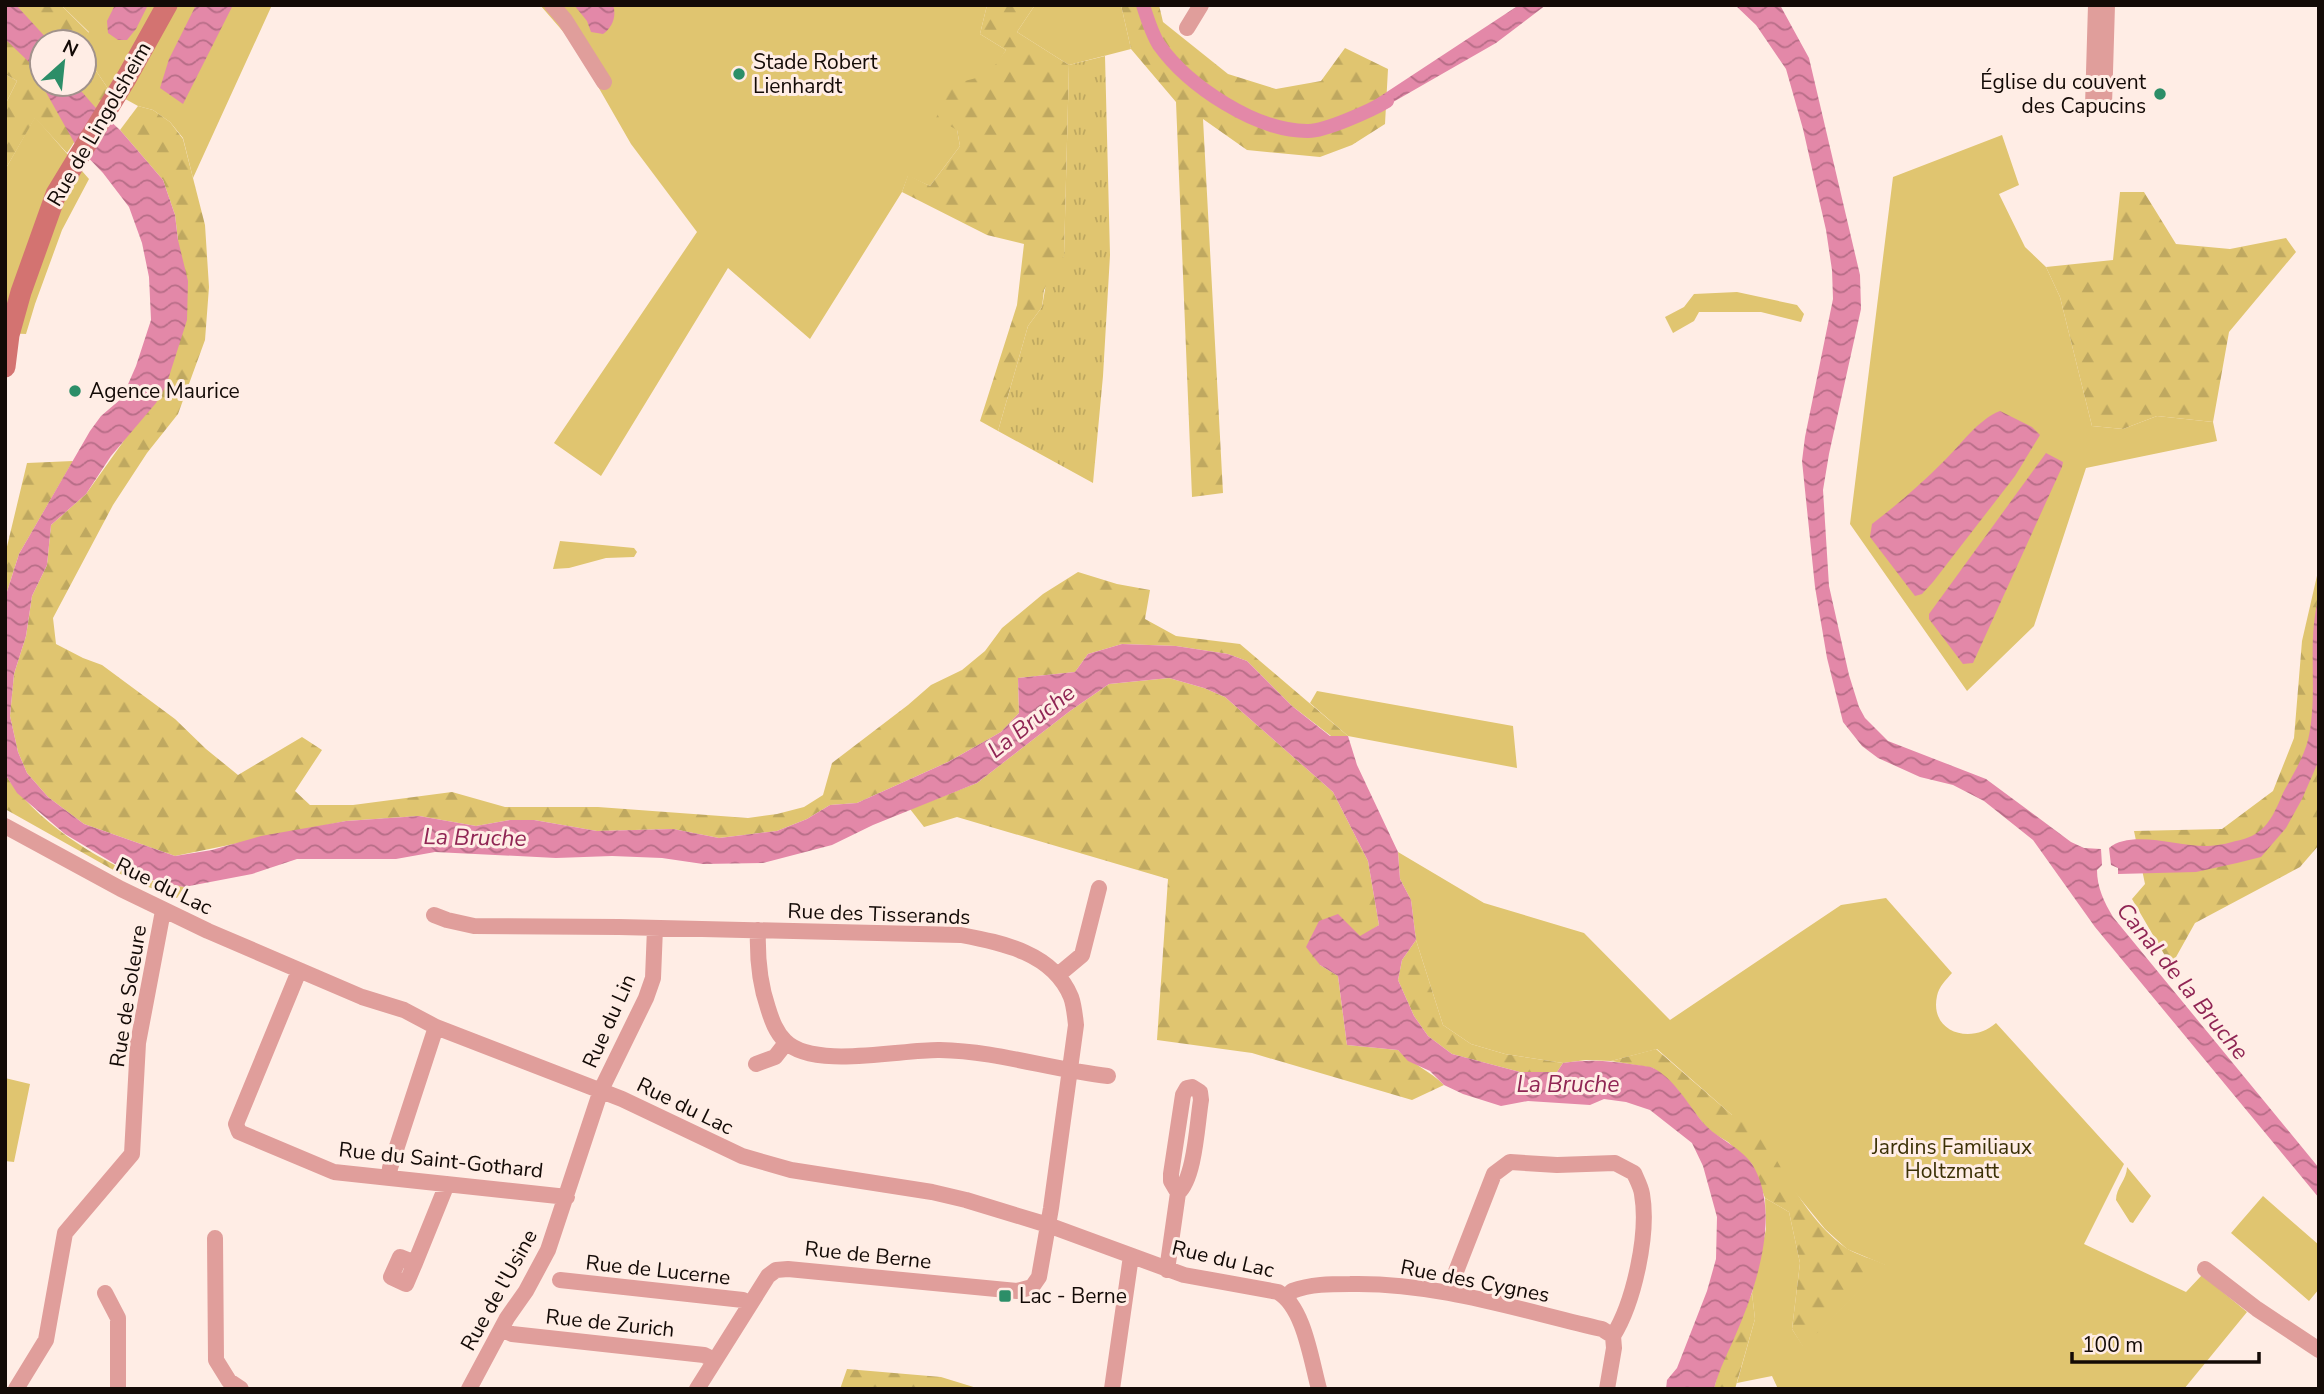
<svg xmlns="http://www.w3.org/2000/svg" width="2324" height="1394" viewBox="0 0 2324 1394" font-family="'Nunito Sans',sans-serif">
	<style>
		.green { fill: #e0c570 }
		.forest { fill: url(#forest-firs) }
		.park { fill: url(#park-tufts) }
		.water { fill: url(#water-waves) }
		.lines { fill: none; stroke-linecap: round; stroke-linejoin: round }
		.canal { stroke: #e388a8; stroke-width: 14 }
		.street { stroke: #e09e9b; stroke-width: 16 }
		.secondary { stroke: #d37371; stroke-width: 21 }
		.poi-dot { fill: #2c8e68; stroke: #ffede5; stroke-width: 2.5 }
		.labels { text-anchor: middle; stroke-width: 6; stroke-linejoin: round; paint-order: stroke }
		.poi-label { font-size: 21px; fill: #130a06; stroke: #ffede5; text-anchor: start }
		.street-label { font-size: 21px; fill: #130a06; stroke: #ffede5 }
		.park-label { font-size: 21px; fill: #3b3005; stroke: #ffede5 }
		.water-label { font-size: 23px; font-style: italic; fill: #902554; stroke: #ffede5 }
	</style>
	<defs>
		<pattern id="forest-firs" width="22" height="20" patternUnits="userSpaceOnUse" patternTransform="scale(1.75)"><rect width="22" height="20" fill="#e0c570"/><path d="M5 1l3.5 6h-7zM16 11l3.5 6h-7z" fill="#bfa860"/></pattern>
		<pattern id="park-tufts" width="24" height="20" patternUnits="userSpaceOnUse" patternTransform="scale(1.75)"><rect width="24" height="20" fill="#e0c570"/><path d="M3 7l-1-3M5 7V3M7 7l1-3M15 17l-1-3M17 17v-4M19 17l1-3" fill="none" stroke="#bfa860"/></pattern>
		<pattern id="water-waves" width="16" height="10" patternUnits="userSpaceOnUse" patternTransform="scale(1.75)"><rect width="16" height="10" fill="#e388a8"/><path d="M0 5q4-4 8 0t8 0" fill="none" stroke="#b76d87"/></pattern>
	</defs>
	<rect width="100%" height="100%" fill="#ffede5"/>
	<path class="green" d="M61,5H272L193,178L183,138L170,122L153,110L138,106L109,90L84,53V42H82L89,32Z
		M540,5H987L980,34L1006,50L957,130L960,146L930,186L908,176L902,192L810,339L728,268L601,476L554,443L697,232L631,144L573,43Z
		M1035,5H1121L1131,49L1069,65L1017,32Z
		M5,74L17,81L5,105Z
		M35,117L89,179L62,230L35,304L26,334L5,333V170Z
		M2002,135L2019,185L1999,194L2025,247L2046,267L2060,297L2092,426L2123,429L2157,416L2213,422L2217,441L2086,468L2034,626L1967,691L1850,524L1893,177Z
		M1737,292L1797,305L1804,314L1801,322L1761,312H1699L1694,321L1673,333L1665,317L1684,307L1694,294Z
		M560,541L634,548L637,552L634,557L606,558L569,568L553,569Z
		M1317,691L1513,726L1517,768L1348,736L1310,703Z
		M1398,852L1484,903L1584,933L1670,1020L1841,905L1886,898L1952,973C1946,980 1939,986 1937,996C1929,1033 1972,1045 1996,1023L2124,1164L2084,1244L2186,1292L2202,1275L2247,1312L2184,1389H1778L1772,1376L1737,1383L1755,1319L1752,1293L1766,1229L1765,1198L1789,1212L1800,1263L1792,1329L1803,1346L1885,1265L1847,1249L1825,1229L1732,1115L1657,1049L1611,1061L1586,1060L1563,1063L1505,1054L1471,1044L1443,1025L1416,940L1411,900L1400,879Z
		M5,1078L30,1084L14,1162L5,1161Z
		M2127,1167L2151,1196L2133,1223L2130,1222L2116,1200C2116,1187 2127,1180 2127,1167Z
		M2263,1196L2319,1245V1289L2309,1301L2231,1233Z"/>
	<path class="forest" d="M5,5H61L89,33L82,42H42V84H84V53L109,90L67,153L35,118L5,170V105L17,81L5,74Z
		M987,5H1035L1017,32L1069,65L1064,256L1044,290L1042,307L1028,326L998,431L980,421L1017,305L1024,244L987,235L902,192L908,175L930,186L960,146L957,130L936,118L953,84L988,75L1006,50L980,34Z
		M1121,5H1159L1163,22L1228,74L1276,89L1321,81L1345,48L1388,69L1385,124L1352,145L1320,157L1247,150L1203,119L1223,493L1192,497L1176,102L1131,49Z
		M138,106L153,110L170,122L183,139L205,225L209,287L205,340L178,414L147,453L113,505L53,618L56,644L83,658L102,665L175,719L206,749L238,775L302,737L322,750L295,791L310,805H353L452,792L505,807H598L748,818L777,814L804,807L823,795L832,763L908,705L931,685L962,670L985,651L1002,628L1043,594L1078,572L1117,584L1150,590L1145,619L1176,636L1240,644L1348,736H1331L1292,706L1247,661L1228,654L1176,646L1122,644L1088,654L1075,672L1018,678L1019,713L1001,732L948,762L857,803L830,805L807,819L777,831L719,838L673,829L597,831L534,820H510L476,826L419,816L346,821L175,856L84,824L48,797L27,773L18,752L10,716L14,674L26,636L32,596L47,565L51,525L86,494L123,442L178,240L175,215L163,180L120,130Z
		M2120,192H2144L2176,244L2230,249L2286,238L2296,252L2229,332L2213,422L2157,416L2123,429L2092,426L2060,297L2046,267L2113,260Z
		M73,461L19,554L5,598V555L27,463Z
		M2319,567V845L2300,867L2195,923L2171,966L2132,899L2145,884L2134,831L2222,829L2273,791L2294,738L2302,641Z
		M1169,678L1204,688L1225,697L1333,792L1368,861L1379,925L1320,965L1338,976L1347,1045L1398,1050C1412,1064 1430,1071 1444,1085L1412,1100L1252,1053L1157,1040L1168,879L957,817L924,827L910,809L977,783L1070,711L1109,684Z
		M5,774C33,819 97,861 147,879C159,883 172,884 184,887L177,898L133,881L5,809Z
		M1416,940L1443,1025L1471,1044L1505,1054L1563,1063L1557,1072H1520L1452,1054L1428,1036L1414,1016L1398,980L1402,960Z
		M1656,1049L1732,1115L1749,1112C1776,1156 1803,1218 1846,1248C1857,1255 1873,1259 1886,1265L1803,1347L1792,1329L1800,1263L1789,1212L1765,1198L1752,1164L1728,1142L1708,1130L1677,1089L1653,1068L1611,1061Z
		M1752,1293L1755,1319L1735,1389H1714L1719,1369Z
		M847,1369L941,1377V1389H840Z"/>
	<path class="park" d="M1105,56L1110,255L1103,376L1093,483L998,431L1028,326L1042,307L1048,272L1064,256L1069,65Z
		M941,1377L980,1389H941Z"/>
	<path class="water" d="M5,5H16L50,42H42V84H75L95,107L120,130L163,180L175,215L178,240L188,281L187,320L166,386L156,403L111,456L86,494L51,525L47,565L32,596L26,636L14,674L10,716L18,752L27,773L48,797L84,824L175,856L212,850L261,836L346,821L419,816L476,826L510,820H534L597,831L673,829L719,838L777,831L807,819L830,805L857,803L948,762L1001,732L1019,713L1018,678L1075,672L1088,654L1122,644L1176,646L1228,654L1247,661L1292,706L1330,736H1348L1357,765L1398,852L1400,879L1411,900L1416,940L1402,960L1398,980L1414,1016L1428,1036L1452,1054L1520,1072H1557L1563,1063C1589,1059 1611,1061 1637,1065C1642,1066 1649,1066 1653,1068C1673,1078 1687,1102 1700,1119C1714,1138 1739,1145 1752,1164C1782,1212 1756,1288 1736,1334C1728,1353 1719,1369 1714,1389H1666L1667,1380L1677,1368L1707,1291L1716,1259L1717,1217L1703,1166L1692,1143L1650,1110L1626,1102L1604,1099L1590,1105L1528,1101L1501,1106L1463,1094L1444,1085L1430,1071L1408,1061L1398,1050L1347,1045L1338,976L1320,965L1306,947L1319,921L1338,914L1360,936L1379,925L1368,861L1333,792L1225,697L1204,688L1169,678L1109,684L1070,711L977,783L873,825L832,845L763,863L703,864L662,858L612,856L556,858L435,852L396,859H297L252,874L184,887L148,879L115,864L65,834L17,793L5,774V598L19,554L90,431L101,416L122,398L136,366L151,320L149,277L142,243L129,207L103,173L75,144L29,62L5,39Z
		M115,5H148L136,29L127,40H118L108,33L107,21Z
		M196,5H233L183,104L160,88L169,59Z
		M574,5H613C617,16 612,28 603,34L591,32L587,21Z
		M1519,5H1546L1496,43L1374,113L1370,103Z
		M1735,5H1780L1809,58L1860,275L1861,309L1829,454L1823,490L1829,586L1849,675L1859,707L1865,718L1888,741L1986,779L2071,842L2084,848L2101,849L2102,865L2097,870C2097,887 2104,902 2113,917L2319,1168V1198L2095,927L2033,840L1984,801L1953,785L1920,777L1878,758L1862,746L1843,722L1827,658L1815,587L1802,461L1805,437L1833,299L1832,270L1826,230L1803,129L1786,69L1756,25Z
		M2000,411L2032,427L2040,435L2015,476L1933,582L1922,594L1915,596L1870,537L1872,524C1897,505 1921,484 1943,462C1961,445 1977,420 2000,411Z
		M2046,453L2063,462L2062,467L1973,663L1963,664L1929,619V614Z
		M2319,597V760L2302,799L2286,828L2261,857L2237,863L2196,872L2118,874V868L2111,865L2109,848C2131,829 2181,847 2207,846C2219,846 2232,842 2244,839C2267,832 2274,814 2283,793C2292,776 2303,759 2308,740C2319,694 2306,640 2319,597Z"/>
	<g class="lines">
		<path class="canal" d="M1143,5C1147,18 1152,34 1159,45C1188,86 1256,131 1307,131C1324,132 1372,110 1387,101"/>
		<path class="street" d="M552,5L565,20L604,82
			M2096,5L2093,106L2104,105L2107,5
			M1187,28L1201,5
			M5,826L121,889L208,931L362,997L404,1010L436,1027L622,1099L742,1156L791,1170L932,1192L966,1200L1048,1225L1184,1275L1278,1292C1304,1307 1311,1360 1319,1389
			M434,915L447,920L474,926L619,927L961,935C1003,943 1053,953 1071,997C1074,1005 1075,1016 1076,1025L1051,1208L1039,1277L1032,1287L1017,1291L788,1269L776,1270L768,1276L697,1389
			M758,930C757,958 759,982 768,1008C772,1021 776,1032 785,1041C813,1070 902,1049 940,1050C997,1051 1052,1070 1108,1076
			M299,971L236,1124L239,1132L334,1172L567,1197
			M1058,975L1082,955L1099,888
			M756,1064L775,1057L786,1043
			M389,1177L390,1168L436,1027
			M215,1238L216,1360L229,1381L241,1389
			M415,1263L406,1284L391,1277L400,1257L415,1263L447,1184
			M2205,1269L2257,1309L2319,1350
			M1167,1270L1178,1193L1171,1181V1174L1183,1095L1187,1088L1192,1087L1200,1092L1201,1100C1197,1124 1195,1178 1178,1193
			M560,1280L743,1300L749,1304
			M1448,1292L1494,1174L1510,1162L1557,1165L1615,1163L1634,1173C1637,1180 1641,1187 1642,1194C1649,1234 1634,1302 1613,1336
			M105,1293L118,1318V1389
			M1287,1298L1292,1291C1311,1284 1330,1284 1350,1284C1436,1282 1519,1310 1602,1329L1613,1336
			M501,1329L512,1334L704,1355L714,1360
			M16,1389L46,1340L65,1233L132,1154L138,1043L163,911
			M469,1389L507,1318L526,1291L548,1250L601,1090L646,998L653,978L655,928
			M1112,1389L1131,1256
			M1607,1389L1614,1348L1613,1336"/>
		<path class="secondary" d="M5,367L9,335L21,292L56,194L127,77L167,5"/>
	</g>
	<g class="poi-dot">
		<circle cx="739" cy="74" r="7"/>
		<circle cx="2160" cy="94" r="7"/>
		<circle cx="75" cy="391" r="7"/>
		<rect x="998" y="1289" width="14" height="14" rx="3.5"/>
	</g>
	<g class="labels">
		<g class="poi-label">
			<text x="753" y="69">Stade Robert<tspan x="753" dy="24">Lienhardt</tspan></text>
			<text x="2146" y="89" text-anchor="end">Église du couvent<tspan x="2146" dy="24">des Capucins</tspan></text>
			<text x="89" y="398">Agence Maurice</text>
			<text x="1019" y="1303">Lac - Berne</text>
		</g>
		<g class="street-label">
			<text transform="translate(99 124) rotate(-60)" y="7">Rue de Lingolsheim</text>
			<text transform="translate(164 886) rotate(26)" y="7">Rue du Lac</text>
			<text transform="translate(879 914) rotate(2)" y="7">Rue des Tisserands</text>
			<text transform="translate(128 996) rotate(-81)" y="7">Rue de Soleure</text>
			<text transform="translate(609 1021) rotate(-66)" y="7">Rue du Lin</text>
			<text transform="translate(685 1106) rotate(26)" y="7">Rue du Lac</text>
			<text transform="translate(441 1160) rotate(6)" y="7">Rue du Saint-Gothard</text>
			<text transform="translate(868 1255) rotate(6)" y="7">Rue de Berne</text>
			<text transform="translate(1223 1259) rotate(13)" y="7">Rue du Lac</text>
			<text transform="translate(658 1270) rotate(6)" y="7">Rue de Lucerne</text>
			<text transform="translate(1475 1281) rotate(11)" y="7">Rue des Cygnes</text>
			<text transform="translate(499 1290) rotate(-61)" y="7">Rue de l'Usine</text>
			<text transform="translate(610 1323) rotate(6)" y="7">Rue de Zurich</text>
		</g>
		<g class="park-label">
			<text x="1952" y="1154">Jardins Familiaux<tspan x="1952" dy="24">Holtzmatt</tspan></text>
		</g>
		<g class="water-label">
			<text transform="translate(1031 721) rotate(-38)" y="8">La Bruche</text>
			<text transform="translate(475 837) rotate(1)" y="8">La Bruche</text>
			<text transform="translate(2183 981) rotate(51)" y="8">Canal de la Bruche</text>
			<text x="1568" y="1092">La Bruche</text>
		</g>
	</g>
	<rect width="2324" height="1394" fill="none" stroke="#130a06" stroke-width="14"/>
	<g transform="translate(63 63) rotate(27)"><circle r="33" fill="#ffede5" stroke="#a1928c" stroke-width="2"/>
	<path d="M0-5L12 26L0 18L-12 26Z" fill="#2c8e68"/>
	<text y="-10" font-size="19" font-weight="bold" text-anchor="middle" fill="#130a06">N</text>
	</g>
	<path d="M2072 1352v10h187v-10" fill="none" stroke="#130a06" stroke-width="3.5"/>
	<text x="2082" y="1352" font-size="21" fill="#130a06" stroke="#ffede5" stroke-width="5" paint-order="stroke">100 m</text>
</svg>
